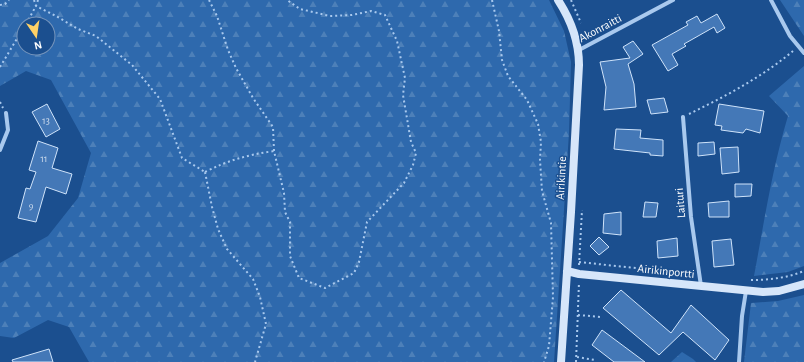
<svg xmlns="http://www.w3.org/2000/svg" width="804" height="362" viewBox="0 0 804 362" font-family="'Alegreya Sans',sans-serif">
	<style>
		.forest { fill: url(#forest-firs); fill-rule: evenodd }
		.park { fill: url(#park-crowns) }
		.building { fill: #4478b7; stroke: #cfe3fa }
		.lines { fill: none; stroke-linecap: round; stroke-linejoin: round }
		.path { stroke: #a9c9ee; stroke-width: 2; stroke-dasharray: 2 3; stroke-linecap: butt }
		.street { stroke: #a9c9ee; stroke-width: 4 }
		.secondary { stroke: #d6e6fa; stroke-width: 8 }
		.labels { text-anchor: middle; stroke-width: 3; stroke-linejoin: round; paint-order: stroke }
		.number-label { font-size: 10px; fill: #d0dded }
		.street-label { font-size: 12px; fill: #fff; stroke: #1b4f8f }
	</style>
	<defs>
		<pattern id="forest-firs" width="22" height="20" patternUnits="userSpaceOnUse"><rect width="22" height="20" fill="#2e69ad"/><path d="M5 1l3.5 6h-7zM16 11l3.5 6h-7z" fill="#4d80b9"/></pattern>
		<pattern id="park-crowns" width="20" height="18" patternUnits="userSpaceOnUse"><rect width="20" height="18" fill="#2e69ad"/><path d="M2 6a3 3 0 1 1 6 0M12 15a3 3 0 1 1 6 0" fill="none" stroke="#4d80b9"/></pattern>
	</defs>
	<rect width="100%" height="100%" fill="#1b4f8f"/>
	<path class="forest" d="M0,0H549L564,31L571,62L569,133L554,362H89L69,327L48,320L14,338L0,336V263L48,236L78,198L91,153L51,80L26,71L0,86ZM24,24H48V48H24Z
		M780,0H804V36Z
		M804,66V266L788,272L754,276C764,223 772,169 788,116L769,96Z
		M804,295V362H744L751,303L778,301Z"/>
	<path class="park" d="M682,352L693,359L696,362H671Z"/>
	<path class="building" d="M717,14L725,28L717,33L714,27L684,44L686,46L672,54L678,65L668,71L652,45L688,25L686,22L697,16L701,23Z
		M633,41L643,54L628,64L634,84L636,107L604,110L606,87L600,62L630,58L623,47Z
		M664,98L668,112L651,114L647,100Z
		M47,104L60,129L46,137L32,112Z
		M719,104L764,111L760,133L746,129L743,133L721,130L722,126L715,125Z
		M616,129L641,130L640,138L663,140V156L650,155V153L614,149Z
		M38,141L58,148L52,168L72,174L66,194L46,187L36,222L18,218L26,188L30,189L36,172L29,170Z
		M714,142L715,154L698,156V143Z
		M738,147L739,172L722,174L720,148Z
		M735,184H752L751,196L735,197Z
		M729,201V217H709L708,203Z
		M645,202L658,203L656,217H643Z
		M621,212V235L603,233L604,214Z
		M599,237L609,247L599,255L590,246Z
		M677,238L678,256L658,258L657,241Z
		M731,239L734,265L714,267L712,241Z
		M621,290L671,333L691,305L729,340L715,360L683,332L659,355L603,308Z
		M602,330L645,362H614L592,345Z
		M49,349L53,362H13L12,360Z"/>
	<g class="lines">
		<path class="path" d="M34,0L36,6L56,16L78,29L96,36L132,65L160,99L182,158L205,172
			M209,0L217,16L228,50L236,68L253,98L273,127L274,151L284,193L285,212L290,222V256L299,278L325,288L354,273L359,262L367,222L404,183L413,165L416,153L411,142L403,95L405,78L397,41L385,15L371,11L352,15L330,16L300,9L287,0
			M492,0L499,31L502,60L508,76L527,100L538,124L541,142L540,160L542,191L551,223L553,297L549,346L544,362
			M571,0L581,23
			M0,5L5,4L9,0
			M26,24L36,6L38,0
			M0,67L24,27
			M0,102L3,108
			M689,114C726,96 762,77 793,51
			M205,172L212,207L218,229L227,249L253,279L260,297L266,324L255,362
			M205,172C229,160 247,155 274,151
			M579,262L691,274
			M579,265L582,210
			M751,280C769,280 787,278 804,271
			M578,315L601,317
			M577,357L595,360
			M576,362L579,282"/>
		<path class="street" d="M771,0L790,36L804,53
			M579,50L673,0
			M683,117L691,217L701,286
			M0,150L8,130L6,113
			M739,362L742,316L746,291"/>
		<path class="secondary" d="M558,0C571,20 579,42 579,65L571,212L561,362
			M567,271L579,274L763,292L779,291L804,284"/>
	</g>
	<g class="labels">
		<g class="number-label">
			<text x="46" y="124">13</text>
			<text x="44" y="162">11</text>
			<text x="31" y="209">9</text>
		</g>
		<g class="street-label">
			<text transform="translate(600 28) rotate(-28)" y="4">Akonraitti</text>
			<text transform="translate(561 178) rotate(-87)" y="4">Airikintie</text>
			<text transform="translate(680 203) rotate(-95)" y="4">Laituri</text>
			<text transform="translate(666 271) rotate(6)" y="4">Airikinportti</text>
		</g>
	</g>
	<g transform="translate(36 36) rotate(167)"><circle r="19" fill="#1b4f8f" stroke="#7695bc"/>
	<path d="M0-3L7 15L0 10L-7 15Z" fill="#ffd166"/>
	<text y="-6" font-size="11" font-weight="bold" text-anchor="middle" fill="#ffffff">N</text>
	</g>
</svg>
